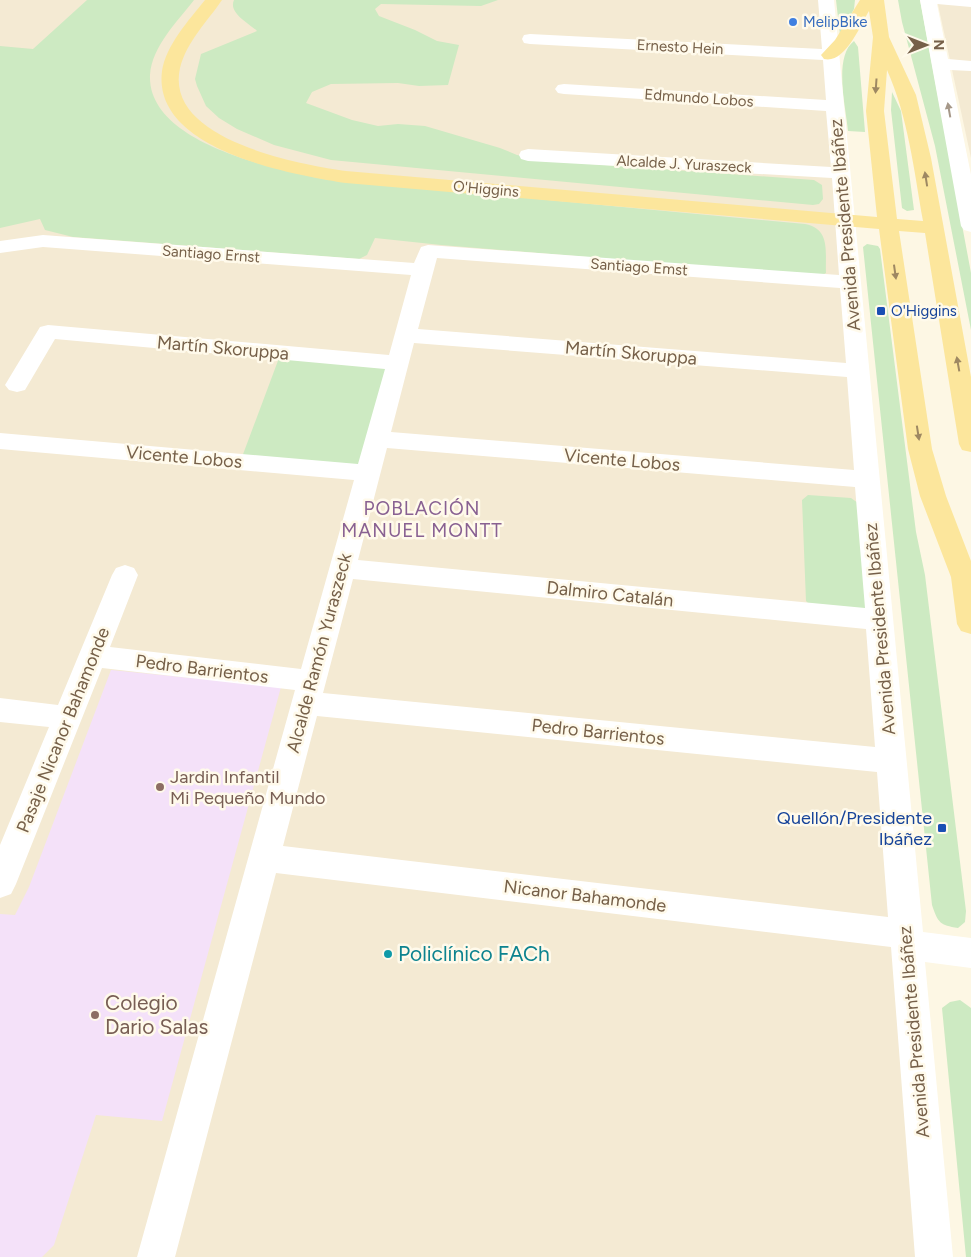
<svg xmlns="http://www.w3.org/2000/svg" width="971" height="1257" viewBox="0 0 971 1257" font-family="Figtree,sans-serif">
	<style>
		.residential { fill: #f4ead3 }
		.education { fill: #f4e1f9 }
		.green { fill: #cdeac2 }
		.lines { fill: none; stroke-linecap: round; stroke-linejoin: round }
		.minor { fill: #fff; fill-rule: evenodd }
		.major { fill: #fce69c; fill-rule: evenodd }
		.oneway { fill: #9e8862 }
		.oneway2 { fill: #a69889 }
		.shop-dot { fill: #3f7fe0; stroke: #fffaeb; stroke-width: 2 }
		.transit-dot { fill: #1a4fb4; stroke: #fffaeb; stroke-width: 2 }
		.education-dot { fill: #8d6e63; stroke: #fffaeb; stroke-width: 2 }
		.culture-dot { fill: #0f9aa8; stroke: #fffaeb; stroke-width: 2 }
		.labels { text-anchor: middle; stroke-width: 5; stroke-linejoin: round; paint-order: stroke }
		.far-shop-label { font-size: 15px; fill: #366cbe; stroke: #fffaeb; text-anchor: start }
		.far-street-label { font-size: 15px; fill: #766049; stroke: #fffaeb }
		.far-transit-label { font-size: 15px; fill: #164399; stroke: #fffaeb; text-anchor: start }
		.street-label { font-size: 18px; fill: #766049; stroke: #fffaeb }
		.education-label { font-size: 18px; fill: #785e54; stroke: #fffaeb; text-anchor: start }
		.transit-label { font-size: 18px; fill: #164399; stroke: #fffaeb; text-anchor: end }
		.neighbourhood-label { font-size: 19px; letter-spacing: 1px; fill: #896192; stroke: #fffaeb }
		.near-culture-label { font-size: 21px; fill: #0d838f; stroke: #fffaeb; text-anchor: start }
		.near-education-label { font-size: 21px; fill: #785e54; stroke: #fffaeb; text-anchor: start }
	</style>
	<rect width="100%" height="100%" fill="#fdf7e4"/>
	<path class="residential" d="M0,0H820L919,1257H0Z
		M937,0H971V158Z"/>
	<path class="education" d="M111,670L281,687L162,1121L96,1115L54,1245L42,1257H0V914L15,915L29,887Z"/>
	<path class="green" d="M87,0H194C178,21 152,46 150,75C147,143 274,169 324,179L805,224C831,229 825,252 826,273L820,276L441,245L375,238L367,255L359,259L73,237L45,230L40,219L0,228V46L33,49Z
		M234,0H498L481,6L381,4L375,9L379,16L415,30L437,41L459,45L448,85L419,86L398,83L331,84L312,92L306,103L352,120L378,126L398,124L425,126L500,148L517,155L549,161L814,180L822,185L823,199L819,204L813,205L331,160L274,145L237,129L219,118L206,106L197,86L195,79L201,54L257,31C249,23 228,13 234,0Z
		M836,0H855L854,9L840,35Z
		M898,0H920L971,273V330L935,146L902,22Z
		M854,41L858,47L865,132L848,131C846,108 833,57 854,41Z
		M892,92L901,111L914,210L907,211L902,208L891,110Z
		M867,244L878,246L880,249L916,532L925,575L966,911L965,922L958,928C940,925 938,923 932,905L863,247Z
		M279,358L391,367L362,468L242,457Z
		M808,495L851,498L858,503L867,607L862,612L811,606L806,601L802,500Z
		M960,1000L971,1008V1257H966L942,1008L950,1002Z"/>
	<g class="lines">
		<path class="minor" d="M818,0H834L923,932L971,938V968L925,962L953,1257H915L891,947L276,873L175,1257H137L295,690L102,668L16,884L11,894L0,898V845L49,727L0,722V698L58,705L112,575L116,568L125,565L134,568L138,575L110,647L301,669L354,480L0,449V433L358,464L385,369L55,339L25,390L17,392L9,390L5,385L40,327L48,325L389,355L411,275L43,247L0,253V241L43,235L414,263L421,247L428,245L839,275L832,178L528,161L521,159L519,155L521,151L528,149L831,167L826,111L564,94L558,93L555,89L558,85L564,84L826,100L823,60L530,44L524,43L522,39L524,35L530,34L822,49ZM437,258L840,288L846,363L418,329ZM414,343L847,377L854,470L391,432ZM387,448L855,487L865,608L358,560ZM353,579L866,629L875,747L323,693ZM317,716L877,772L888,917L283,846Z
			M920,0H971V7L937,4L948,59L971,61V71L950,70L971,175V232L964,230L961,226Z"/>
		<path class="major" d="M205,0H222C207,22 187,41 180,68C164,140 298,164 346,171L877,217L866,111L873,37L869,11C860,26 845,64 824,59L821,55L835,40L860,0H884L889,37L916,95L931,158L971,377V452L962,450L959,444L925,233L899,231L932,449L946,496L971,561V634L961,631L957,624L951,577L920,496L908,449L879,229L346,183C290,174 152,150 162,71C166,45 189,20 205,0ZM887,70C908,117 914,170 923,221L897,219L884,111Z"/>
	</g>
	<defs><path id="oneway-solid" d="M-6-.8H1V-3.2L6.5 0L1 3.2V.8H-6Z" transform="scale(1.25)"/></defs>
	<g class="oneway">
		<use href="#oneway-solid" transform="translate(876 86) rotate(94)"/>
		<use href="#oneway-solid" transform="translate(926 179) rotate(-99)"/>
		<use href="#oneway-solid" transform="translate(895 272) rotate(82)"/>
		<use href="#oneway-solid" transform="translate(958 364) rotate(-100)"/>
		<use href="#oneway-solid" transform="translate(918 433) rotate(81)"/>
	</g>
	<use class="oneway2" href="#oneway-solid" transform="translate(949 110) rotate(-100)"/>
	<circle class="shop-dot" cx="793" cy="22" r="5"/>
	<g class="transit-dot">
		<rect x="876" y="306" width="10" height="10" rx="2.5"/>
		<rect x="937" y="823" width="10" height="10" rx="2.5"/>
	</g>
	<g class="education-dot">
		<circle cx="160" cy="787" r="5"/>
		<circle cx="95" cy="1015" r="5"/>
	</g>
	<circle class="culture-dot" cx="388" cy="954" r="5"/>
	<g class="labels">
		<g class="far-shop-label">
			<text x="803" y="27">MelipBike</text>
		</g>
		<g class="far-street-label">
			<text transform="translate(680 47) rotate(3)" y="5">Ernesto Hein</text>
			<text transform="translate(699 98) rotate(4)" y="5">Edmundo Lobos</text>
			<text transform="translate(684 164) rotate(3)" y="5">Alcalde J. Yuraszeck</text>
			<text transform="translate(486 189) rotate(5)" y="5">O'Higgins</text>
			<text transform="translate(211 254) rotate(4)" y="5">Santiago Ernst</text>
			<text transform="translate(639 267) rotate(4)" y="5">Santiago Emst</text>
		</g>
		<g class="far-transit-label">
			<text x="891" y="316">O'Higgins</text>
		</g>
		<g class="street-label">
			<text transform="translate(845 225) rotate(-95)" y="6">Avenida Presidente Ibáñez</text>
			<text transform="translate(223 348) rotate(5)" y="6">Martín Skoruppa</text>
			<text transform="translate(631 353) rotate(5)" y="6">Martín Skoruppa</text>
			<text transform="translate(184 457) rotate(5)" y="6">Vicente Lobos</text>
			<text transform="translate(622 460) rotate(5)" y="6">Vicente Lobos</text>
			<text transform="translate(610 594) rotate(6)" y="6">Dalmiro Catalán</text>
			<text transform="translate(880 629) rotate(-95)" y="6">Avenida Presidente Ibáñez</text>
			<text transform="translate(319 653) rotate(-75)" y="6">Alcalde Ramón Yuraszeck</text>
			<text transform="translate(202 669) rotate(7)" y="6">Pedro Barrientos</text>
			<text transform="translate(63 730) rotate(-68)" y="6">Pasaje Nicanor Bahamonde</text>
			<text transform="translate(598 732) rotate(6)" y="6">Pedro Barrientos</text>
			<text transform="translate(585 896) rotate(7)" y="6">Nicanor Bahamonde</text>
			<text transform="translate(914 1032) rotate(-95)" y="6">Avenida Presidente Ibáñez</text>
		</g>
		<g class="education-label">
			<text x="170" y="783">Jardin Infantil<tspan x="170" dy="21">Mi Pequeño Mundo</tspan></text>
		</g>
		<g class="transit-label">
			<text x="932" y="824">Quellón/Presidente<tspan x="932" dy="21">Ibáñez</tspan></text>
		</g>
		<g class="neighbourhood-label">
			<text x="422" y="515">POBLACIÓN<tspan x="422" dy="22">MANUEL MONTT</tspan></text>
		</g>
		<g class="near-culture-label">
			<text x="398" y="961">Policlínico FACh</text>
		</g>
		<g class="near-education-label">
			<text x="105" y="1010">Colegio<tspan x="105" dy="24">Dario Salas</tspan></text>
		</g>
	</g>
	<g transform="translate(926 45) rotate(90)" stroke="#fffaeb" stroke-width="4" paint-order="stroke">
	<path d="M0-4L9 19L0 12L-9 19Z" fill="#766049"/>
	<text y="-8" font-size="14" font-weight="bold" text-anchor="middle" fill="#766049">N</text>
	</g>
</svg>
